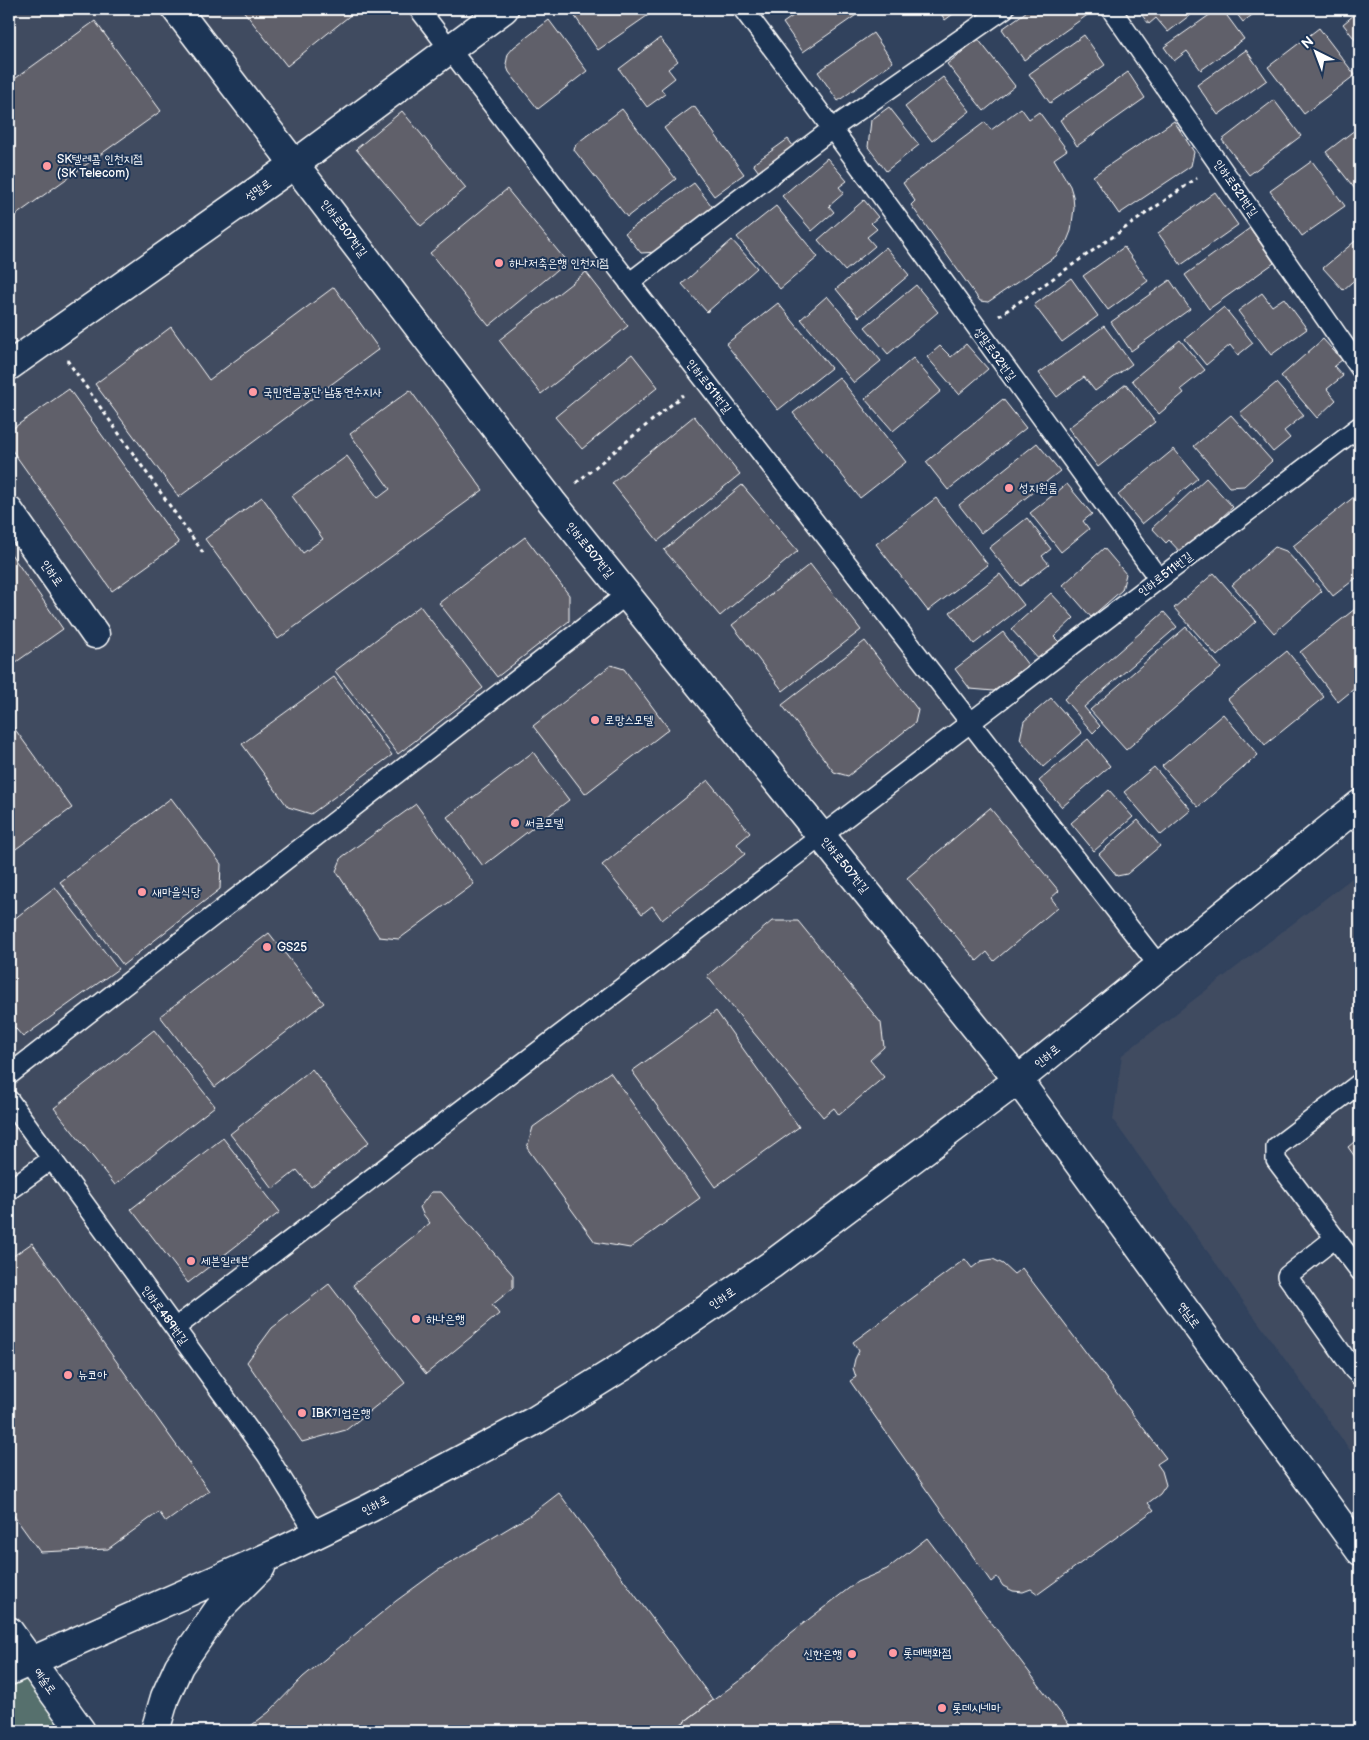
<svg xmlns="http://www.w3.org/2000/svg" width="1369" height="1740" viewBox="0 0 1369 1740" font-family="'Balsamiq Sans','Poor Story',sans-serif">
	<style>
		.built { fill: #3f4b61 }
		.green { fill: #56706d; stroke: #aab8b6 }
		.building { fill: #61606b; stroke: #fff }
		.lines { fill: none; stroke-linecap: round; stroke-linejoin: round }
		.lane-casing { stroke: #fff; stroke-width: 22 }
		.street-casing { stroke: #fff; stroke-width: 31 }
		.secondary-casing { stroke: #fff; stroke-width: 31 }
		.path { stroke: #fff; stroke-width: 3; stroke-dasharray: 4 4; stroke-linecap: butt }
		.lane { stroke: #1d3557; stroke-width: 19 }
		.street { stroke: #1d3557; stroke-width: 28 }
		.secondary { stroke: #1d3557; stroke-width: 28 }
		.poi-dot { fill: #ff9aa2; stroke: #1d3557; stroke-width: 2 }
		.labels { text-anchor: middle; stroke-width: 4; stroke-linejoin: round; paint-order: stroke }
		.poi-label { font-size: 12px; fill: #fff; stroke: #1d3557; text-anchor: start }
		.street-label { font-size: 12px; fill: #fff; stroke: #1d3557 }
	</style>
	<rect width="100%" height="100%" fill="#31425d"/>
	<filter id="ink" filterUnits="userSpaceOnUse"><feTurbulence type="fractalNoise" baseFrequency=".02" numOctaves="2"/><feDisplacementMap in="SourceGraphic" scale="10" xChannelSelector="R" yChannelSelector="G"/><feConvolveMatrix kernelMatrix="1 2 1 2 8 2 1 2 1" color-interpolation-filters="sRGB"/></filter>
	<g filter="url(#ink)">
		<path class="built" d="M9,9H416L1159,966L625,1366L31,1662L9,1631Z
			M1360,872V1464L1113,1120L1122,1055Z"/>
		<path class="green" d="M9,1631L81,1731H9Z"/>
		<path class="building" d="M242,9H358L287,66Z
			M584,9H657L598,50L574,15Z
			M803,9H860L862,11L803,52L783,23Z
			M938,9H960L945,20Z
			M1030,9H1091L1093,11L1024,60L1002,29Z
			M1137,9H1198L1168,32L1156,18L1149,24Z
			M1218,9H1222L1244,39L1201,70L1187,51L1174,61L1164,47Z
			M1233,9H1260L1243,22Z
			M1360,10V46L1343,24Z
			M549,20L587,71L538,109L509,72L506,64L508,54L514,47Z
			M95,21L161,111L9,220V83Z
			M1319,28L1355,75L1304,114L1268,67Z
			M873,33L893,62L838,101L818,72Z
			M1084,35L1105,65L1050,103L1029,74Z
			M660,38L678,61L668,69L675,78L661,89L665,94L647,107L619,69Z
			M978,39L1015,86L984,111L947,64Z
			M1246,50L1267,80L1218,115L1197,85Z
			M1128,72L1145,98L1077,146L1060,120Z
			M943,77L970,111L932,141L905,107Z
			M1274,100L1301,136L1249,175L1222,140Z
			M694,106L744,174L714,196L664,128Z
			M889,107L919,145L886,171L868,147L871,120Z
			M1021,108L1029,119L1039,112L1067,150L1054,159L1070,186L1073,196L1074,208L1071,231L1067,241L1056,256L988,302L980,301L911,205L915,201L903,183L985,122L991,130Z
			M622,109L676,179L627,217L574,150L576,144Z
			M402,111L466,188L421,226L356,149Z
			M1174,121L1194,152L1191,166L1119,214L1093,176Z
			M1360,126V185L1355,189L1326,152Z
			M788,139L796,150L761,175L753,164Z
			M827,158L847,181L839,187L844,193L829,206L834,212L812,231L782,196Z
			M1312,161L1345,206L1302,236L1270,191Z
			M694,183L714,209L657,252L641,253L625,233Z
			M507,189L567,262L489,326L430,253Z
			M1215,192L1238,225L1181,265L1158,233Z
			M864,200L878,217L871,223L877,229L867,237L875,246L845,271L818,240Z
			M776,206L818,257L780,289L737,237Z
			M1250,228L1274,263L1209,309L1185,275Z
			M1360,237V275L1343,290L1323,268Z
			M732,240L757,268L707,312L682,284Z
			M886,247L909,275L859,317L836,289Z
			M1124,247L1148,281L1108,310L1083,276Z
			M586,272L628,326L541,394L499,340Z
			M1071,278L1098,316L1062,342L1034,305Z
			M1170,280L1190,309L1131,351L1111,322Z
			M916,285L938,312L888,354L865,327Z
			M334,287L379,349L179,497L95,384L171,327L209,380Z
			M1262,293L1272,306L1284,298L1307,329L1271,355L1238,311Z
			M827,296L881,361L854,383L801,319Z
			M778,303L831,368L778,410L726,344Z
			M1224,307L1253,343L1238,355L1230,345L1206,365L1185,339Z
			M1104,326L1132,364L1095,391L1084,377L1057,397L1039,373Z
			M1323,339L1342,360L1334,366L1343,376L1327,389L1336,400L1317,418L1281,376Z
			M1180,340L1205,370L1181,389L1184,393L1159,414L1132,380Z
			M966,344L988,369L959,394L927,357L940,346L951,357Z
			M632,354L658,387L582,449L555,417Z
			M913,358L941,391L893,431L865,399Z
			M839,377L906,462L860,498L793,413Z
			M1276,383L1304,415L1284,431L1290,438L1273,452L1240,413Z
			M1126,384L1155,422L1098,467L1068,428Z
			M69,389L179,543L112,591L9,446V431Z
			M410,390L483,490L278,639L205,539L262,497L303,553L323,539L292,496L347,456L378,498L390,489L350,434Z
			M1003,399L1026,428L948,490L926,462Z
			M1231,415L1272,461L1244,486L1229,487L1194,446Z
			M694,416L740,474L658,541L612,483Z
			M1037,443L1060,471L981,533L959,505Z
			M1174,449L1198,478L1142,524L1118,495Z
			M1206,478L1233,507L1182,554L1169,540L1166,543L1152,528Z
			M1067,484L1092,514L1083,521L1089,529L1061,552L1030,513Z
			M742,485L798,551L720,616L664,550Z
			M1360,492V575L1333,596L1293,546Z
			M936,498L988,565L928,611L876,544Z
			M1027,518L1051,549L1042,556L1049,564L1020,586L989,548Z
			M525,537L569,595V621L497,677L439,603Z
			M1275,547L1286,551L1322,591L1274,633L1232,585Z
			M1104,548L1126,574L1122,590L1091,617L1063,585Z
			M9,551L63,629L9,667Z
			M810,564L861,630L783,691L732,625Z
			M1214,573L1256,621L1217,656L1174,608Z
			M1000,574L1024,605L974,644L950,612Z
			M1051,593L1074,618L1054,637L1061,644L1041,662L1011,629Z
			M1360,605V684L1338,702L1300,652Z
			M420,606L483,688L398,754L335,671Z
			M1164,612L1177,627L1084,707L1100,726L1093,733L1064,699Z
			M1186,627L1221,668L1126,750L1090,710Z
			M1003,632L1028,665L994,691L970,689L955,669Z
			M865,641L918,710L915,723L848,776L834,772L782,705Z
			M1287,651L1324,697L1265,745L1228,699Z
			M611,665L624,669L669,729L585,794L533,726Z
			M334,677L392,755L311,814L288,807L242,744Z
			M1051,698L1082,733L1043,767L1020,739L1024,721Z
			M1223,714L1258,755L1198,807L1162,766Z
			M9,721L72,808L9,854Z
			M1088,739L1110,766L1062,807L1039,781Z
			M533,752L569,800L483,866L447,817Z
			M1154,767L1191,810L1161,835L1124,792Z
			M708,780L750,833L737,844L745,854L662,920L652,906L642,914L602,865Z
			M1109,790L1133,817L1094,851L1071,823Z
			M171,798L221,864L220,889L123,965L60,882Z
			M416,804L474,884L399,939L379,937L336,871L342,857Z
			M990,808L1059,891L1051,898L1058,907L994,961L987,952L977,961L907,878Z
			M1138,820L1160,846L1127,874L1117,876L1099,854Z
			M55,887L118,969L23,1037L9,1021V923Z
			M772,921H798L881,1023L884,1047L870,1060L884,1077L839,1115L834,1108L823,1117L707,976Z
			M269,933L324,1003L215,1087L160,1016Z
			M716,1011L799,1127L715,1187L632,1071Z
			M154,1030L215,1106L115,1185L54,1108Z
			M312,1069L369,1142L311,1187L297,1170L273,1189L230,1134Z
			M610,1072L700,1198L630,1248L595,1242L527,1148L533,1127Z
			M1360,1137V1164L1348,1147Z
			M223,1138L280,1212L188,1283L131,1209Z
			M431,1192H441L513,1275V1288L492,1305L499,1314L426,1374L353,1285L430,1223L423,1214L420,1207Z
			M32,1243L209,1491L166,1522L159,1512L108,1549L40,1552L9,1509V1259Z
			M965,1259L972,1268L981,1261L993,1259L1003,1264L1014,1274L1022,1268L1166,1458L1157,1464L1162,1471L1166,1485L1160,1494L1148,1503L1154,1510L1038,1594L1031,1589L1023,1592L1013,1591L1003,1586L997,1577L991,1582L850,1381L856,1377L853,1368L855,1359L859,1351L853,1342Z
			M329,1284L405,1383L346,1430L302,1442L247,1362L272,1328Z
			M559,1493L713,1700L672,1731H244L269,1712L303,1677L396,1601L437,1571L529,1516Z
			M927,1538L1074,1731H672L751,1672L791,1633L857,1582L887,1569Z"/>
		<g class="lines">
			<g class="lane-casing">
				<path id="lane" d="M419,9L583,223L1159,966
					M743,9C885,197 1020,389 1159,579
					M1111,9L1360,368
					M629,283L833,128L1004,9
					M9,1075L626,595
					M1360,1083L1276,1147V1160L1360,1271
					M9,1100L267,1455L316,1534
					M9,1190L52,1159
					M1335,1238L1287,1276L1353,1369L1360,1376
					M175,1328L1360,426"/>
			</g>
			<g class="street-casing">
				<path id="street" d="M176,9L552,502L1018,1080
					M9,511L95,634"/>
			</g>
			<g class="secondary-casing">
				<path id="secondary" d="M9,366L295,164L504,9
					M1018,1080L1360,1551
					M9,1631L81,1731
					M9,1671L277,1553L370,1508L536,1420L625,1365L771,1265L1018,1080L1360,804
					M155,1731L165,1697L179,1666L218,1610L261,1567"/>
			</g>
			<path class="path" d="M999,316L1197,178
				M67,360L204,554
				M576,483L683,395"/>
			<use href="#lane" class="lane"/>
			<use href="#street" class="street"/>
			<use href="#secondary" class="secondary"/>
		</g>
	</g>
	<g class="poi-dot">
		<circle cx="47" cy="166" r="5"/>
		<circle cx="499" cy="263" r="5"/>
		<circle cx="253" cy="392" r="5"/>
		<circle cx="1009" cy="488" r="5"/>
		<circle cx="595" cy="720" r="5"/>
		<circle cx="515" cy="823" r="5"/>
		<circle cx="142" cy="892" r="5"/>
		<circle cx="267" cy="947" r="5"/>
		<circle cx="191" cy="1261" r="5"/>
		<circle cx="416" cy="1319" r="5"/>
		<circle cx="68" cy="1375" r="5"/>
		<circle cx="302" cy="1413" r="5"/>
		<circle cx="893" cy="1653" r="5"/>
		<circle cx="852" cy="1654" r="5"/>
		<circle cx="942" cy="1708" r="5"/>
	</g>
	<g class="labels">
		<g class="poi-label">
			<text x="57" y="163">SK텔레콤 인천지점<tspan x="57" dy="14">(SK Telecom)</tspan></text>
			<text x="509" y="267">하나저축은행 인천지점</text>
			<text x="263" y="396">국민연금공단 남동연수지사</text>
			<text x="1019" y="492">성지원룸</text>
			<text x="605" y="724">로망스모텔</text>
			<text x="525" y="827">써클모텔</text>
			<text x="152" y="896">새마을식당</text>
			<text x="277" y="951">GS25</text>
			<text x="201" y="1265">세븐일레븐</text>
			<text x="426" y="1323">하나은행</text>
			<text x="78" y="1379">뉴코아</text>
			<text x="312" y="1417">IBK기업은행</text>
			<text x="903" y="1657">롯데백화점</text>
			<text x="842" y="1658" text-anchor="end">신한은행</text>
			<text x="952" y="1712">롯데시네마</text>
		</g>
		<g class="street-label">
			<text transform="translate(1236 188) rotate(55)" y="4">인하로521번길</text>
			<text transform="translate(258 190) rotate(-35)" y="4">성말로</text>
			<text transform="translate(344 228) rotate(53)" y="4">인하로507번길</text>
			<text transform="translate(995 354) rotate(54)" y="4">성말로32번길</text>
			<text transform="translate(709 386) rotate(52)" y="4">인하로511번길</text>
			<text transform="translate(590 550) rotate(51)" y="4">인하로507번길</text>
			<text transform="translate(52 573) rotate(55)" y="4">인하로</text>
			<text transform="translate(1165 574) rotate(-37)" y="4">인하로511번길</text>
			<text transform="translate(845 865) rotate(51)" y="4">인하로507번길</text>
			<text transform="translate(1047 1056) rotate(-39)" y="4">인하로</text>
			<text transform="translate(722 1298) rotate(-34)" y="4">인하로</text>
			<text transform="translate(165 1315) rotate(54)" y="4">인하로489번길</text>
			<text transform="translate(1189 1315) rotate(54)" y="4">연남로</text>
			<text transform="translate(375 1505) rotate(-27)" y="4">인하로</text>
			<text transform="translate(45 1681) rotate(54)" y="4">예술로</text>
		</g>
	</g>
	<rect width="1369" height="1740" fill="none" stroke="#1d3557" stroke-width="30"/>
	<rect x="15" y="15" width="1339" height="1710" fill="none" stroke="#fff" stroke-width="2" filter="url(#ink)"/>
	<g transform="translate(1316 52) rotate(318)" stroke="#1d3557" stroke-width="4" paint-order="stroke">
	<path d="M0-4L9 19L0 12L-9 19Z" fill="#ffffff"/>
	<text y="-8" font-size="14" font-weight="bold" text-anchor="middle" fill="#ffffff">N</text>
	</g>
</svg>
